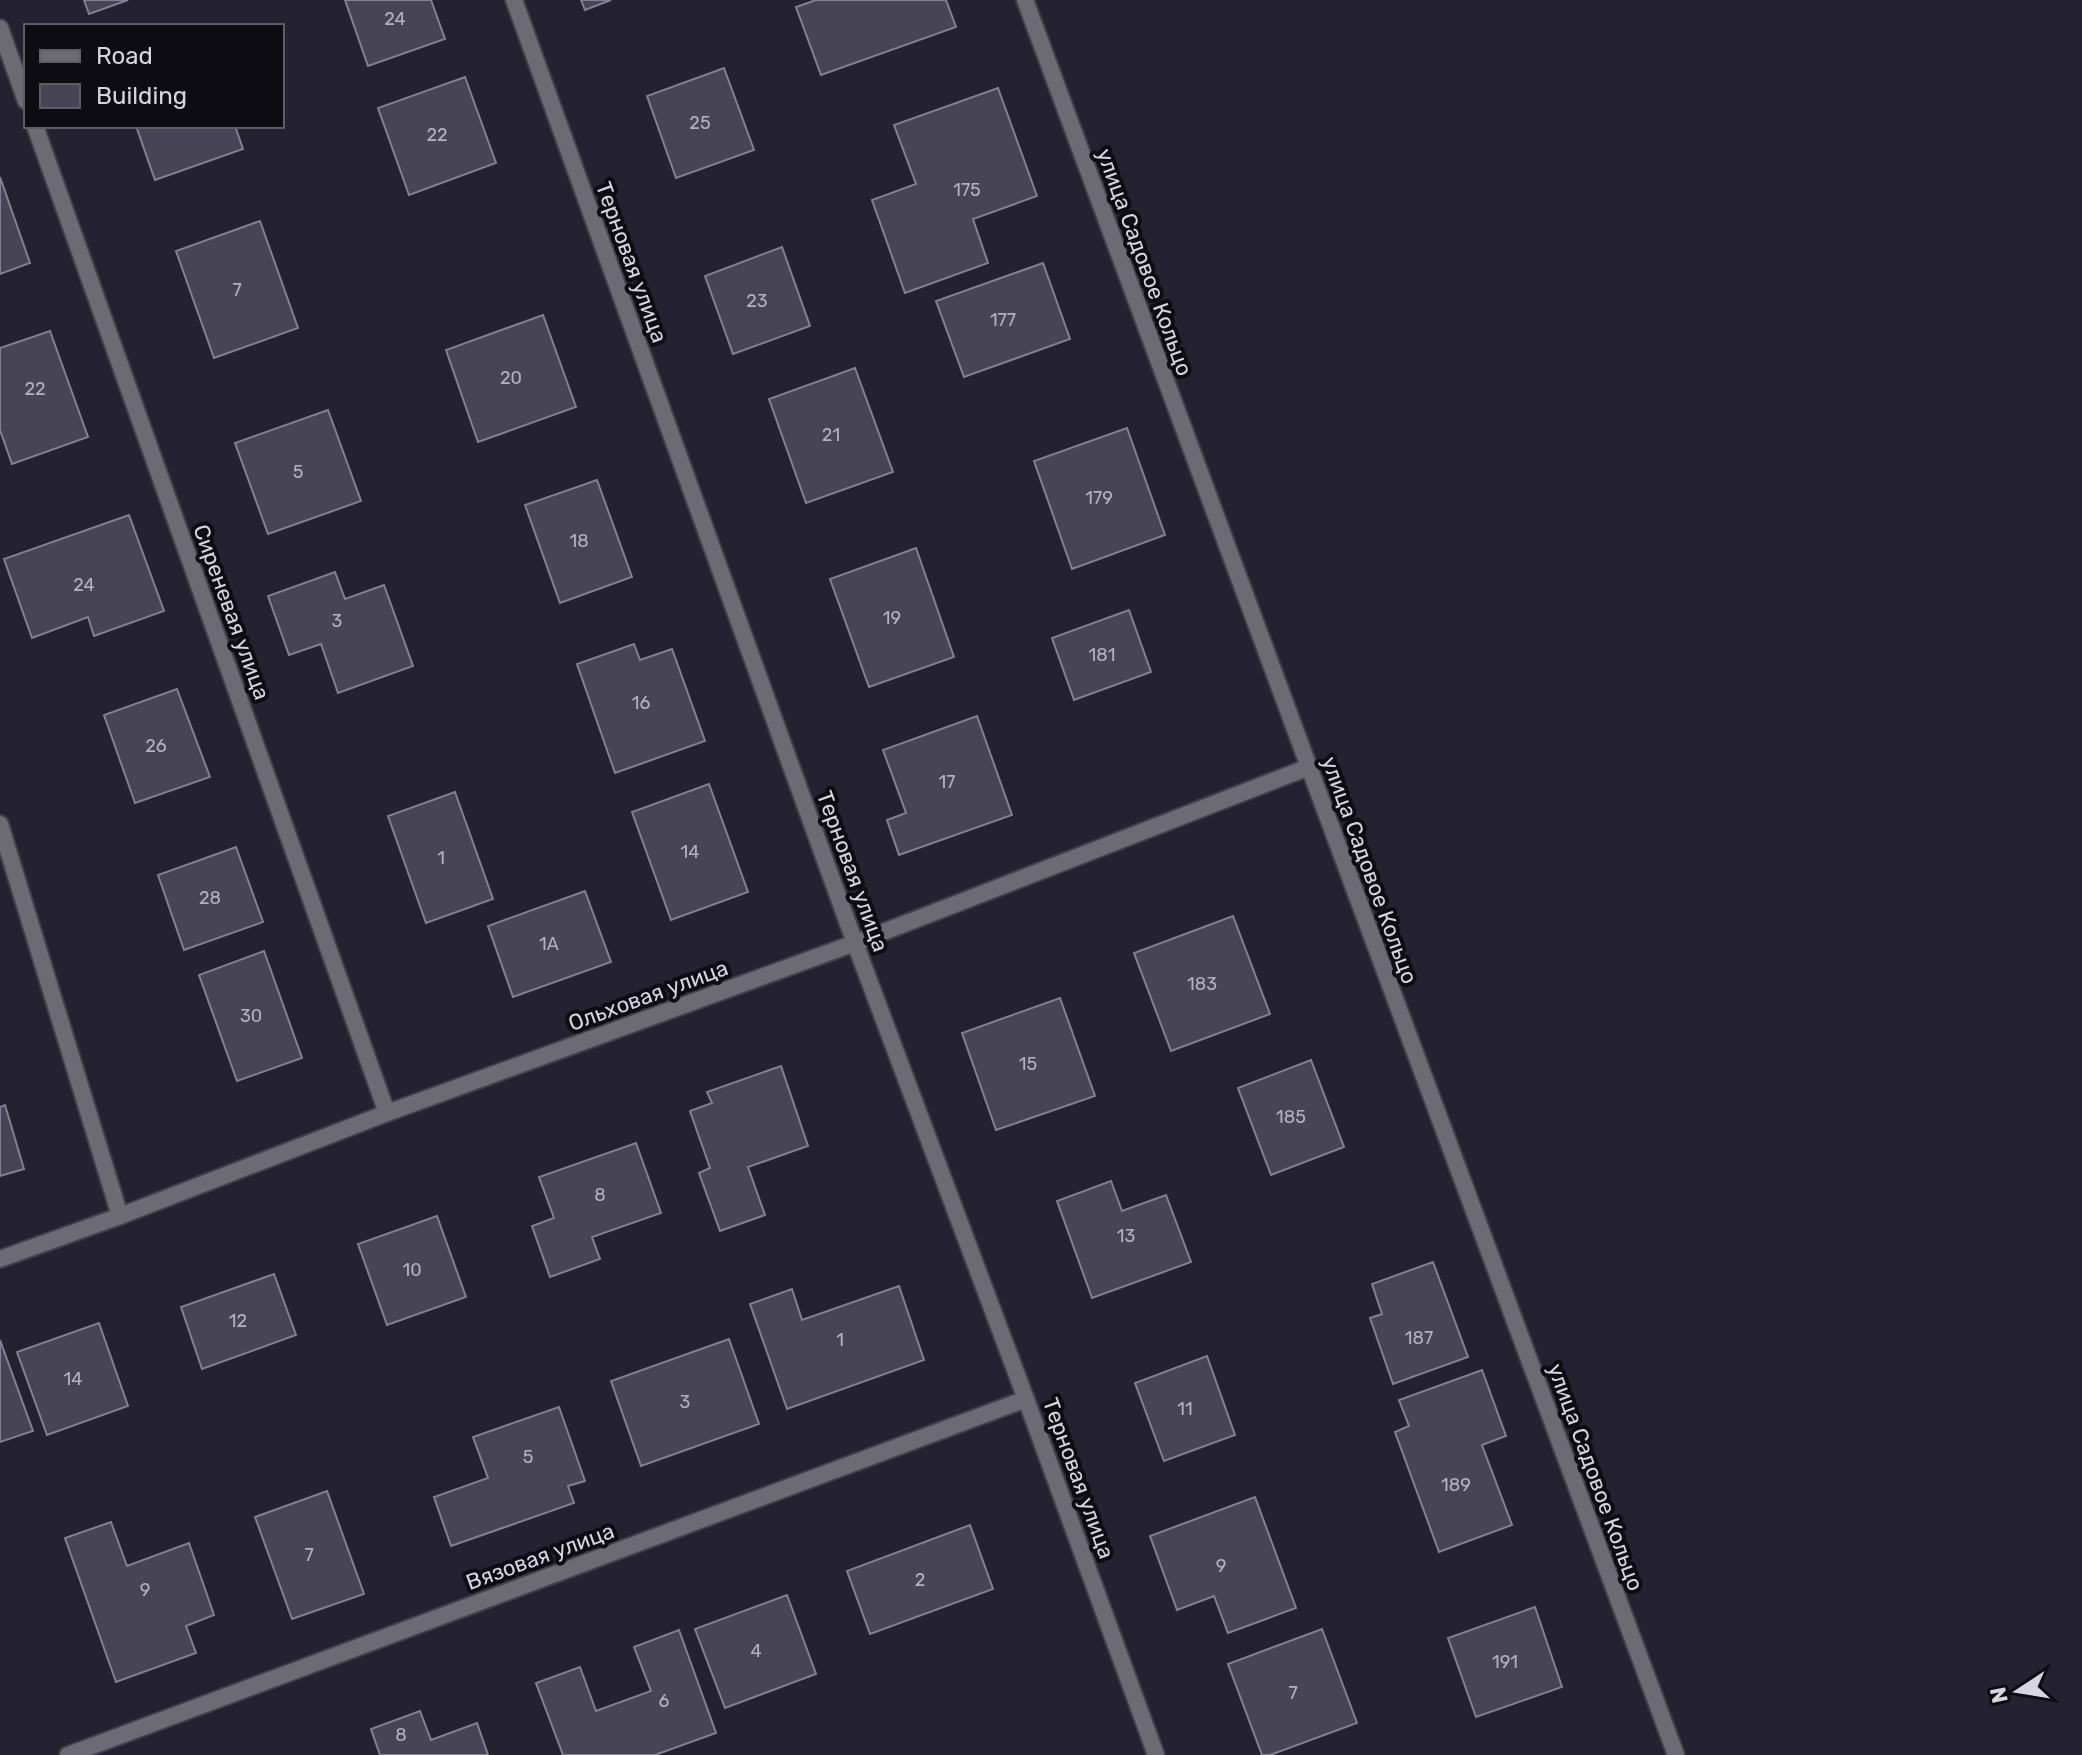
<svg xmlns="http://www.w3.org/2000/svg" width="2082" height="1755" viewBox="0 0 2082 1755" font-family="Rubik,sans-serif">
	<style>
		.building { fill: #474555; stroke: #828092; stroke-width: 2 }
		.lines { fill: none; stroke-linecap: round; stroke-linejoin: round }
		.minor-casing { stroke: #413f4c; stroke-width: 20 }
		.tertiary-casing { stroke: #413f4c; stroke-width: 20 }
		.minor { stroke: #6c6b73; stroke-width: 16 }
		.tertiary { stroke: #6c6b73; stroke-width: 16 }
		.labels { text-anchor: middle; stroke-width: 8; stroke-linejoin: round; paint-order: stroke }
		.number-label { font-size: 18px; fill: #b3b2bd }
		.street-label { font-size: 22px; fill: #d7d6e0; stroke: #0d0c13 }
	</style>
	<rect width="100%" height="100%" fill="#242230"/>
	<path class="building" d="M84,0H128L89,14Z
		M345,0H431L445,39L368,66Z
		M581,0H611L585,10Z
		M816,0H946L956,27L821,75L796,7Z
		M724,68L754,150L676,178L647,96Z
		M465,77L496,163L409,195L378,108Z
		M998,88L1037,196L973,219L988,263L905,293L872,200L916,184L894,125Z
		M136,126H235L243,149L155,180Z
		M0,177L30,263L0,274Z
		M260,221L298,328L214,358L176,251Z
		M782,247L810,326L733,354L705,276Z
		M1043,263L1070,339L964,377L936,301Z
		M543,315L576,407L478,442L446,350Z
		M50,331L88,437L12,464L0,430V348Z
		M855,368L893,472L806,503L769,399Z
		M328,410L361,501L268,534L235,443Z
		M1127,428L1165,535L1072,569L1034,461Z
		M597,480L632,577L560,603L525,505Z
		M129,515L164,611L94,636L88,617L32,638L4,559Z
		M916,548L954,657L869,687L830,579Z
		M335,572L345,599L384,585L413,666L338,693L321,644L289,655L268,596Z
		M1129,610L1151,672L1074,700L1052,638Z
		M634,644L640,660L672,649L705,741L615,773L577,664Z
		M177,689L210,777L135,803L104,715Z
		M977,716L1012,815L899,855L887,820L906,813L883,750Z
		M709,784L748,892L671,920L632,812Z
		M455,792L493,899L426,923L388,816Z
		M236,847L263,922L184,950L158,875Z
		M585,891L611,962L513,997L488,926Z
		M1233,916L1270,1014L1171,1051L1134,953Z
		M264,951L302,1058L237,1081L199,975Z
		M1060,998L1095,1096L996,1130L962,1033Z
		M1311,1060L1344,1147L1271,1175L1238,1088Z
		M781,1066L808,1146L748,1167L765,1215L720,1231L699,1173L710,1168L690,1111L712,1103L707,1092Z
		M5,1105L24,1169L0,1176V1107Z
		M636,1143L661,1213L592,1237L600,1259L550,1277L532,1226L554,1218L539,1177Z
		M1111,1181L1122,1211L1166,1195L1191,1262L1092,1298L1057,1201Z
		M437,1216L466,1297L387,1325L358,1244Z
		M1433,1262L1468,1357L1393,1384L1370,1318L1382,1314L1372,1284Z
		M274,1274L296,1335L202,1369L181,1307Z
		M899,1286L924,1360L787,1409L750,1304L792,1289L802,1320Z
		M99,1323L128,1406L47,1435L17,1352Z
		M729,1339L759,1424L641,1466L611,1381Z
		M0,1340L33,1431L0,1442Z
		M1207,1356L1235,1435L1164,1461L1135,1383Z
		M1482,1370L1506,1436L1482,1445L1512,1525L1439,1552L1395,1432L1409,1426L1399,1400Z
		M559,1407L585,1481L568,1486L574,1503L451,1546L434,1497L488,1478L473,1437Z
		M327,1491L364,1594L292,1619L255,1517Z
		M1255,1497L1296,1608L1228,1633L1214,1596L1177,1610L1150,1536Z
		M111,1522L127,1566L189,1543L214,1615L186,1626L196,1653L116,1682L65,1538Z
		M970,1525L993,1589L870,1634L847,1571Z
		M787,1595L816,1674L725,1708L695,1629Z
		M1535,1607L1562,1687L1476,1717L1448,1638Z
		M1322,1629L1357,1723L1270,1755H1262L1228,1664Z
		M679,1630L716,1733L655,1755H563L536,1683L580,1667L596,1711L651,1691L634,1647Z
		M420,1711L431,1740L477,1723L488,1755H380L371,1729Z"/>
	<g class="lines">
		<g class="minor-casing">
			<path id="minor" d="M514,0L855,943L1026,1399L1156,1755
				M0,28L26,101
				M35,126L387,1113
				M1309,767L1676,1755
				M0,824L120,1216
				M68,1755L1026,1399"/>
		</g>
		<g class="tertiary-casing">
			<path id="tertiary" d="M0,1259L120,1216L387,1113L855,943L1309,767L1025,0"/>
		</g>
		<use href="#minor" class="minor"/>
		<use href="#tertiary" class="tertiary"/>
	</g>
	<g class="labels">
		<g class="number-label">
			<text x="395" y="25">24</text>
			<text x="700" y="129">25</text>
			<text x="437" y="141">22</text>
			<text x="967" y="196">175</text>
			<text x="237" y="296">7</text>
			<text x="757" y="307">23</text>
			<text x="1003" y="326">177</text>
			<text x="511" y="384">20</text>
			<text x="35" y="395">22</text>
			<text x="831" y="441">21</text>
			<text x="298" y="478">5</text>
			<text x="1099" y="504">179</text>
			<text x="579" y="547">18</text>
			<text x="84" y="591">24</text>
			<text x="892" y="624">19</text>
			<text x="337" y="627">3</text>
			<text x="1102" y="661">181</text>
			<text x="641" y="709">16</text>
			<text x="156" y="752">26</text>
			<text x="947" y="788">17</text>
			<text x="690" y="858">14</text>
			<text x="441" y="864">1</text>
			<text x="210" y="904">28</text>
			<text x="549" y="950">1А</text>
			<text x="1202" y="990">183</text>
			<text x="251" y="1022">30</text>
			<text x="1028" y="1070">15</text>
			<text x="1291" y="1123">185</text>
			<text x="600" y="1201">8</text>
			<text x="1126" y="1242">13</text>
			<text x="412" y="1276">10</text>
			<text x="238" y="1327">12</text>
			<text x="1419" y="1344">187</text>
			<text x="840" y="1346">1</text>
			<text x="73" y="1385">14</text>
			<text x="685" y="1408">3</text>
			<text x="1185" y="1415">11</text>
			<text x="528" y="1463">5</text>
			<text x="1456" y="1491">189</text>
			<text x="309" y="1561">7</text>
			<text x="1221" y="1572">9</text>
			<text x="920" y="1586">2</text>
			<text x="145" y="1596">9</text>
			<text x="756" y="1657">4</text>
			<text x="1505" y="1668">191</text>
			<text x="1293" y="1699">7</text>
			<text x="664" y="1707">6</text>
			<text x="401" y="1741">8</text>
		</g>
		<g class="street-label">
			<text transform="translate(632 262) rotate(70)" y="8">Терновая улица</text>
			<text transform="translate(1145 262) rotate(70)" y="8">улица Садовое Кольцо</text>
			<text transform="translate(232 612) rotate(70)" y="8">Сиреневая улица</text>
			<text transform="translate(1370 870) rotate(70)" y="8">улица Садовое Кольцо</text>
			<text transform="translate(853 871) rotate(70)" y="8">Терновая улица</text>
			<text transform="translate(648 995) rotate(-20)" y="8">Ольховая улица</text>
			<text transform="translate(1596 1477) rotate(70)" y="8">улица Садовое Кольцо</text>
			<text transform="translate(1079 1478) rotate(70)" y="8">Терновая улица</text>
			<text transform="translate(540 1556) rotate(-20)" y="8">Вязовая улица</text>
		</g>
	</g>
	<rect x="24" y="24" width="260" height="104" fill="#0d0c13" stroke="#5e5d65" stroke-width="2"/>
	<rect x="40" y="50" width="40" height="12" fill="#6c6b73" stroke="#5e5d65" stroke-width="2"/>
	<text x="96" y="64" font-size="24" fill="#d7d6e0">Road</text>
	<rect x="40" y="84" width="40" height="24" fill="#474555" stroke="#5e5d65" stroke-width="2"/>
	<text x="96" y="104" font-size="24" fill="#d7d6e0">Building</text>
	<g transform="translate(2018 1691) rotate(258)" stroke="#0d0c13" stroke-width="6" paint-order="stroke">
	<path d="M0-6L14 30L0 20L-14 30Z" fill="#d7d6e0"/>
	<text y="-12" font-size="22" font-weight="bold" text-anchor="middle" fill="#d7d6e0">N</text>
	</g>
</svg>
